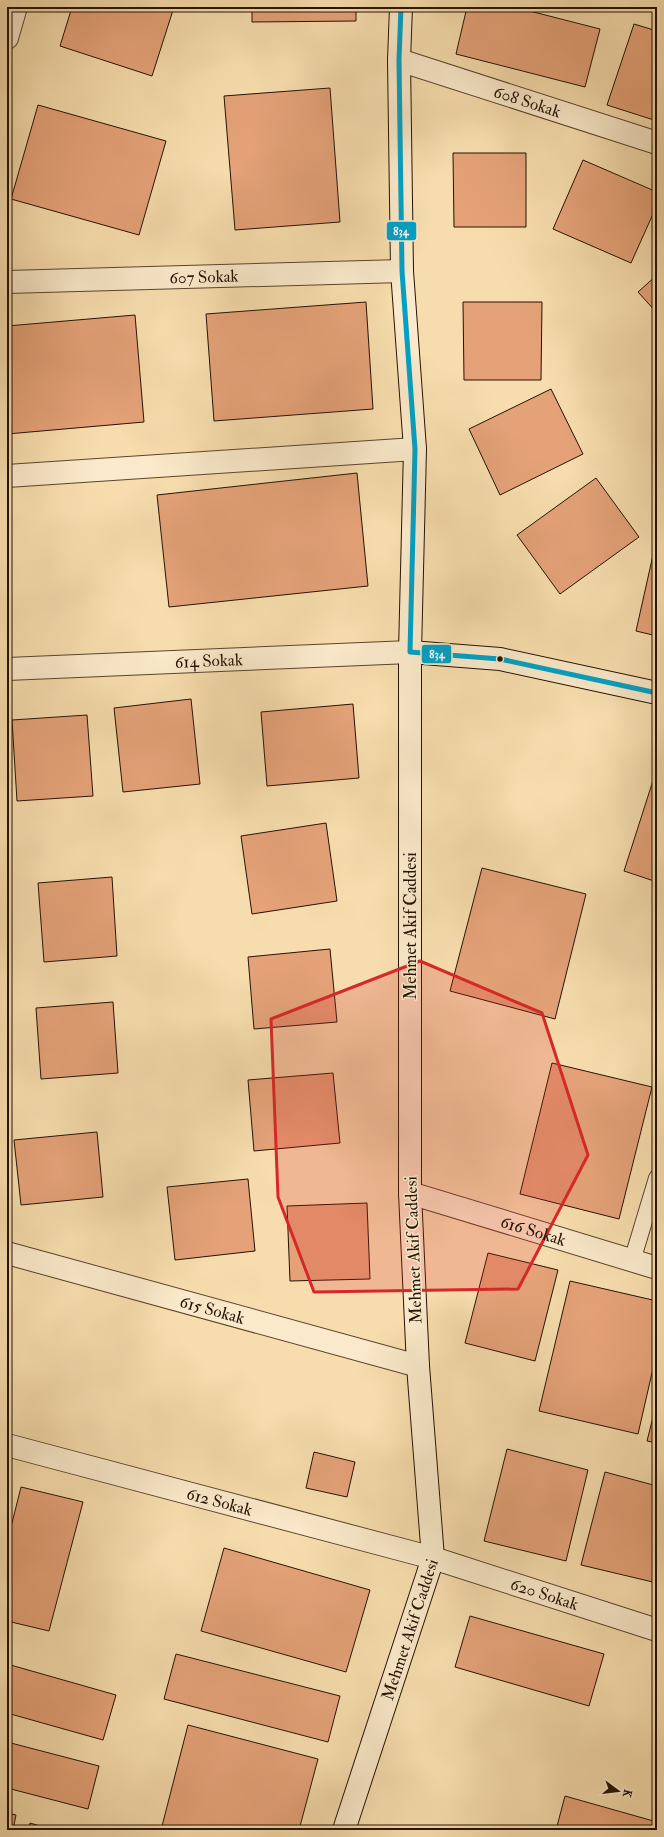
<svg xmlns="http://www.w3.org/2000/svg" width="664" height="1837" viewBox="0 0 664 1837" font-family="'IM FELL Double Pica',serif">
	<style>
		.building { fill: #e5a279; stroke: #241203 }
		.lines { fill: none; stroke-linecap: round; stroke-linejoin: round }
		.lane-casing { stroke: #59452e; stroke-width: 18 }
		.street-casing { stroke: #59452e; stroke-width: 24 }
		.secondary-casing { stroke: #241203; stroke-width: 24 }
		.lane { stroke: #fae9ca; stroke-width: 16 }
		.street { stroke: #fae9ca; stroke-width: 22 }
		.secondary { stroke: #fae9ca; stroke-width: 22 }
		.bus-1-casing { stroke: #fae9ca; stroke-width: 8 }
		.bus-1 { stroke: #02a1c4; stroke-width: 5 }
		.marked { fill: #d62828; fill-opacity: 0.2; stroke: #d62828; stroke-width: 3; stroke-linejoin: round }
		.bus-dot { fill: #241203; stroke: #fae9ca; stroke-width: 1.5 }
		.labels { text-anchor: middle; stroke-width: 3; stroke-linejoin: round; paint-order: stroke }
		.street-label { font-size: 17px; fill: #241203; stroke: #fae9ca }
		.line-badge { stroke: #fae9ca; stroke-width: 1.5 }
		.badge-label { font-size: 11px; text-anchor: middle; font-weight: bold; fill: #fff }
	</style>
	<rect width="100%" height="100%" fill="#f7ddad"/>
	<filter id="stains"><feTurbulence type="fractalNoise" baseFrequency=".005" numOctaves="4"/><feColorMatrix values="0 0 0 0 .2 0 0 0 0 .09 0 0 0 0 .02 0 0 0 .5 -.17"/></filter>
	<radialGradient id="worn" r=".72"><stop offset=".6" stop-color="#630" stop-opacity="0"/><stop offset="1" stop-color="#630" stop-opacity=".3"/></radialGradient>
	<path class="building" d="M72,7H174L152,76L60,46Z
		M252,7H356V21L252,22Z
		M467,7H514L600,29L585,87L456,54Z
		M634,24L657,31V121L607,105Z
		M330,88L340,222L235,230L224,96Z
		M38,105L166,141L139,235L11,199Z
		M453,153H526V227H454Z
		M583,160L657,192V205L631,263L553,229Z
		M657,275V313L638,292Z
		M366,302L373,409L214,421L206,314Z
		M463,302H542L541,380H464Z
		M135,315L144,422L7,434V326Z
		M551,389L583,454L500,495L469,429Z
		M357,473L368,586L169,607L157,495Z
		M596,478L639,537L560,594L517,535Z
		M653,555L657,556V636L636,631Z
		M191,699L200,784L123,792L114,708Z
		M353,704L359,778L267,786L261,712Z
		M87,715L93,796L17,801L12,720Z
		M657,768V882L624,871Z
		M326,823L337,901L252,914L241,836Z
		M482,868L586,894L555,1019L450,991Z
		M112,877L117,956L44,962L38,883Z
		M330,949L337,1022L254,1029L248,957Z
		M113,1002L118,1073L41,1079L36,1008Z
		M552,1063L652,1087L619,1219L520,1194Z
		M333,1073L340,1143L254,1151L248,1080Z
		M97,1132L103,1197L21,1205L14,1140Z
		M248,1179L255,1251L175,1260L167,1187Z
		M367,1203L370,1279L290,1281L287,1206Z
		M488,1253L558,1270L535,1361L465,1343Z
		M570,1281L657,1301V1351L638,1434L539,1411Z
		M657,1401V1443L647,1441Z
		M507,1449L588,1470L566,1561L484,1541Z
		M314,1452L355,1462L347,1497L306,1488Z
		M605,1472L657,1486V1583L581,1565Z
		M21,1487L83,1502L49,1631L7,1621V1543Z
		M224,1548L370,1590L346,1672L201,1631Z
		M470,1616L604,1654L589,1706L455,1667Z
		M176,1654L340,1696L328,1742L164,1699Z
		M7,1664L116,1695L103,1740L7,1713Z
		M188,1725L318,1759L299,1830H161Z
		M7,1742L99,1766L88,1809L7,1788Z
		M565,1796L657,1822V1830H556Z
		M7,1813L16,1815L13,1830H7Z
		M30,1823L54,1830H28Z"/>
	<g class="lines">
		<g class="lane-casing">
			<path id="lane" d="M632,1261L657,1178"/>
		</g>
		<g class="street-casing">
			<g id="street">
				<path d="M7,38L16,7"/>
				<path id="s1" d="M399,60L657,143"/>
				<path id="s2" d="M7,282L402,271"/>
				<path d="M7,476L415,449"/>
				<path id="s3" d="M7,669L410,652"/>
				<path id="s4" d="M410,1193L657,1268"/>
				<path id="s5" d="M7,1253L418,1366"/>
				<path id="s6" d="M7,1445L433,1558L657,1630"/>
			</g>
		</g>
		<g class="secondary-casing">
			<g id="secondary">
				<path d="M410,652L500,659L657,693"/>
				<path id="s7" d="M344,1830L433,1558L418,1366L410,1193V652L415,449L402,271L399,60L401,7"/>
			</g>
		</g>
		<use href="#lane" class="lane"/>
		<use href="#street" class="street"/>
		<use href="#secondary" class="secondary"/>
		<g class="bus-1-casing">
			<path id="bus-1" d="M401,7L399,60L402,271L415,449L410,652L500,659L657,693"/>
		</g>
		<use href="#bus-1" class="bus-1"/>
	</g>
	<path class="marked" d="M420,961L542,1013L588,1155L518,1289L314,1292L278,1197L271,1019Z"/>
	<circle class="bus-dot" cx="500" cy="659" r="3.5"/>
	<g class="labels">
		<g class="street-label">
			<text dy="6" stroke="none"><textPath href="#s1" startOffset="135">608 Sokak</textPath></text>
			<text dy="6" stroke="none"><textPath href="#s2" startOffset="197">607 Sokak</textPath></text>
			<text dy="6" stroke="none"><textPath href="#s3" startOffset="202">614 Sokak</textPath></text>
			<text transform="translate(410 926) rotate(-90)" y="6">Mehmet Akif Caddesi</text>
			<text dy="6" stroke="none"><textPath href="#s4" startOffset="129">616 Sokak</textPath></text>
			<text transform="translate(413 1250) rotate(-92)" y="6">Mehmet Akif Caddesi</text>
			<text dy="6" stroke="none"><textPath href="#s5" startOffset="213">615 Sokak</textPath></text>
			<text dy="6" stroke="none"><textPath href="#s6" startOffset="220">612 Sokak</textPath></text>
			<text dy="6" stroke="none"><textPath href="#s6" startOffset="558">620 Sokak</textPath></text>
			<text dy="6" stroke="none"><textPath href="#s7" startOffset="211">Mehmet Akif Caddesi</textPath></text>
		</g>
	</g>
	<g class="line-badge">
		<rect x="386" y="221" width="31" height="20" rx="4" fill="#02a1c4"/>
		<rect x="421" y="644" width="31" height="20" rx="4" fill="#02a1c4"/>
	</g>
	<g class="badge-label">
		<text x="401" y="235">834</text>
		<text x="437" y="658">834</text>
	</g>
	<rect width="664" height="1837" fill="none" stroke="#f7ddad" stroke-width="24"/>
	<rect x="8" y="8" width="648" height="1821" fill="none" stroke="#241203" stroke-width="2"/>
	<rect x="12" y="12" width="640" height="1813" fill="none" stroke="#241203"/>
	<g transform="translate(618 1791) rotate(105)" stroke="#fae9ca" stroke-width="3" paint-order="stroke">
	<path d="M0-3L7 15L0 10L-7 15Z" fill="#241203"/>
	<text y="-6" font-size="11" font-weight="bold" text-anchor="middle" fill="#241203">K</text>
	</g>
	<rect width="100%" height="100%" filter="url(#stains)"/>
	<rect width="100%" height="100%" fill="url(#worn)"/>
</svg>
